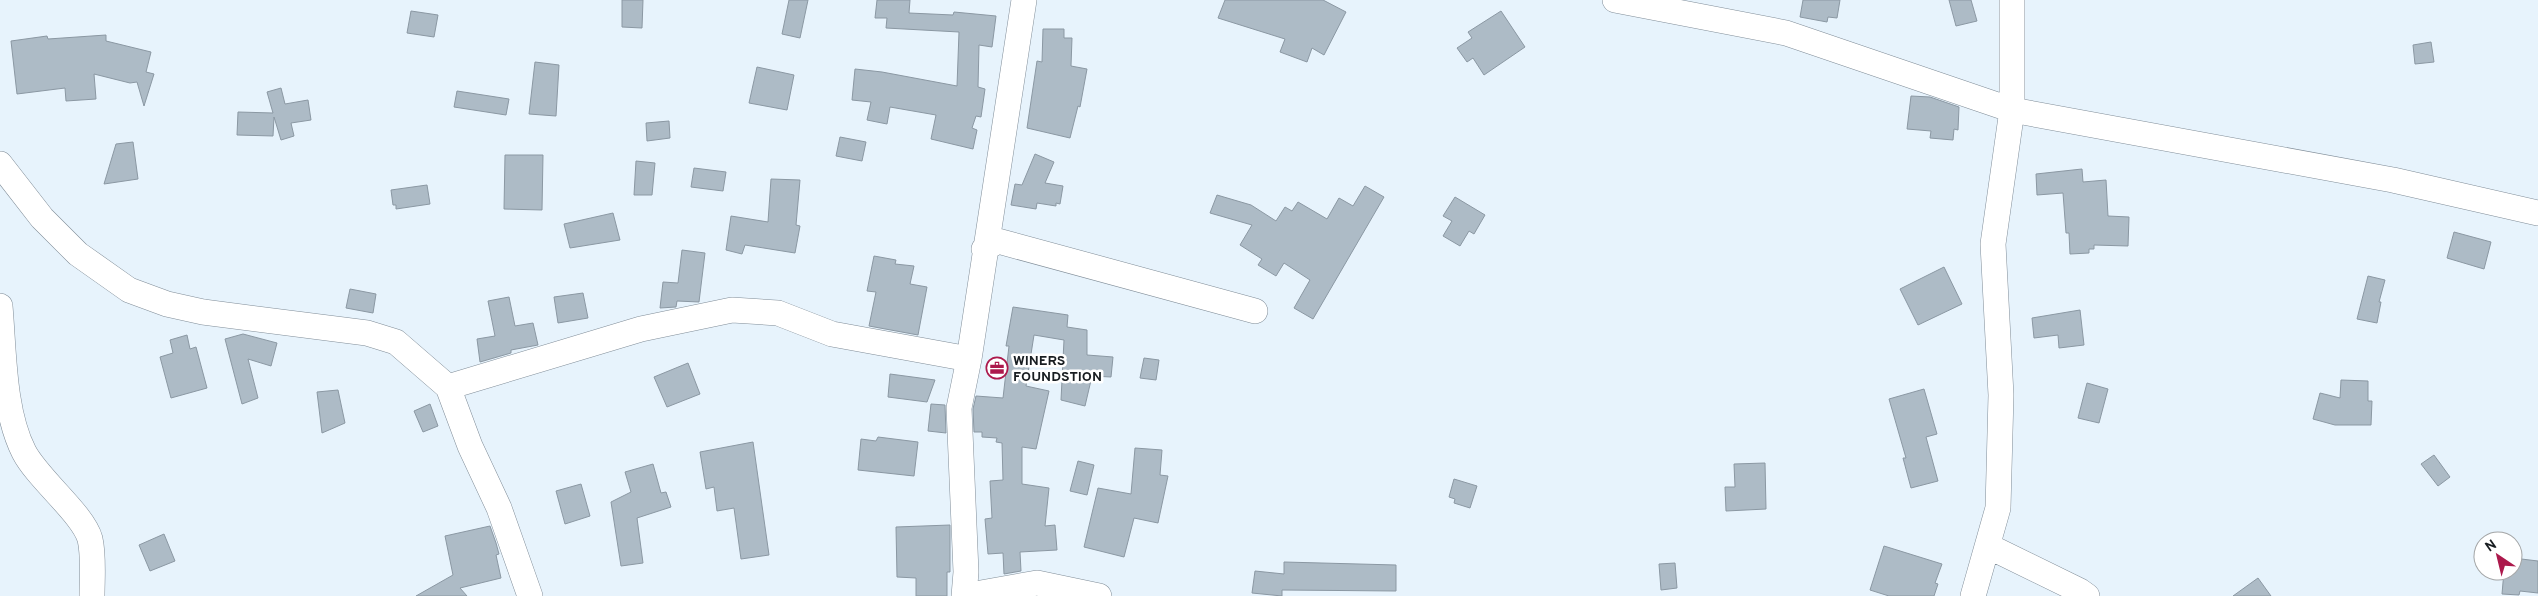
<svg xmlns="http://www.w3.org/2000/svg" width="2538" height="596" viewBox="0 0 2538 596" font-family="Overpass,sans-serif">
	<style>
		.building { fill: #adbbc6; stroke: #8b98a3 }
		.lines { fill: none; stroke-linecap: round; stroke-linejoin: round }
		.minor-casing { stroke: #808d98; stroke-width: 26 }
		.minor { stroke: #fff; stroke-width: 25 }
		.labels { text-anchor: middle; stroke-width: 5; stroke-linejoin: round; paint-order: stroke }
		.poi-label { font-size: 14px; font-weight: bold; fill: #181d21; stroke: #fff; text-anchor: start }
	</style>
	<rect width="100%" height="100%" fill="#e7f3fc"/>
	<path class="building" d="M622,0H643L642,28L622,27Z
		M789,0H808L800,38L782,34Z
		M877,0H910L909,13L953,15L954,12L996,16L992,47L979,45L978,87L985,89L981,117L976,116L972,128L977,130L973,149L931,139L936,115L890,107L887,124L867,120L871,102L852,100L855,69L882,72L957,86L959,32L886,28L887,18H875Z
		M1225,0H1323L1346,12L1324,55L1312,48L1307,62L1280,52L1285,39L1218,18Z
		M1803,0H1840L1837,18L1828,17L1827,22L1800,17Z
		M1949,0H1971L1977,21L1956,26Z
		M411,11L438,15L434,37L407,33Z
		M1501,11L1525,47L1484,75L1473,58L1467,62L1457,48L1472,38L1468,32Z
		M1043,29H1064V38H1072L1071,66L1087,69L1080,107L1078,106L1070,138L1027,128L1037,61L1042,62Z
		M106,35V41L151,52L146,72L154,74L144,106L137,82L130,83L94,74L96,99L66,101L65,88L17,94L11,41L47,36L48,39Z
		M2431,42L2434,62L2415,64L2413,45Z
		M535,62L559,65L556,116L529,114Z
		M757,67L794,75L787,110L749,103Z
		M281,88L285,104L308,100L311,120L291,123L294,136L281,140L274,117L273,136L237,135L238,112L273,113L267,92Z
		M457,91L509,99L506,115L454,107Z
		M1911,96L1930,97L1959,107L1958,130L1954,129L1953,140L1930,138L1931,131L1907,129Z
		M669,121L670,138L647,141L646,123Z
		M840,137L866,142L862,161L836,156Z
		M133,142L138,179L104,184L116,144Z
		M1035,154L1054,162L1045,183L1063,186L1060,204L1056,203V206L1037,203L1036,209L1011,205L1015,184L1022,185Z
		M505,155H543L542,210L504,209Z
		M636,161L655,163L652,195H634Z
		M694,168L726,172L723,191L691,187Z
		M2082,169L2083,182L2106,180L2108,216L2129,217L2128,246L2094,245V249H2089V253L2070,254L2069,233H2066L2063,193L2037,195L2036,174Z
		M771,179L800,180L796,225L800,226L795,253L745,245L742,254L726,250L731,216L768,222Z
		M427,185L430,204L396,209V205H393L391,190Z
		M1365,186L1384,197L1313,319L1294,308L1310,280L1284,263L1276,276L1258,265L1262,259L1240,245L1252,225L1210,213L1217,195L1251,205L1276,221L1285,207L1292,211L1298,202L1327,219L1339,198L1353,206Z
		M1455,197L1485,215L1474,234L1469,231L1460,246L1443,236L1452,221L1443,216Z
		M613,213L620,240L570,248L564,224Z
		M2454,232L2491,242L2484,269L2447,258Z
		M682,250L705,253L699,302L677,301L676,307L660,308L663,282L678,283Z
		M874,256L896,260L895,264L914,266L910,284L927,287L918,335L869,326L876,292L867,291Z
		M1944,267L1962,304L1918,325L1900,289Z
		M2368,276L2385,280L2379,302H2381L2377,323L2357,319Z
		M350,289L376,294L373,313L346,308Z
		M583,293L588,318L558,323L554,297Z
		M509,297L515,326L533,323L538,345L511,350V353L480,362L477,339L495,336L488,301Z
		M1013,307L1068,315L1067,327L1087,330V355L1113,357L1111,377L1092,376L1085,406L1061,400L1064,340L1034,335L1026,386L1049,391L1036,449L1022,447V484L1049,488L1045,526L1055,525L1057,550L1020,552L1021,571L1004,574L1003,553L988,554L985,519L992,518L990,481L1003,480L1002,443L996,442L997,438L982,437V432H974L973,409L976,396L1003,398L1009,346H1006Z
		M2080,310L2084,345L2059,348L2058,335L2034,338L2032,318Z
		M243,334L277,343L271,366L248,359L258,398L242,404L225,339Z
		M187,335L190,349L196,347L207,388L171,398L160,357L173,353L170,340Z
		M1144,358L1159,360L1156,380L1140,378Z
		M688,363L700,394L667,407L654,377Z
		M890,374L935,380L927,402L888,397Z
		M2341,380L2368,381V401H2372L2371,425H2335L2313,419L2320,393L2340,398Z
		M2087,383L2108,389L2099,423L2078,418Z
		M1924,389L1937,434L1926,437L1938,481L1911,488L1903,458H1906L1889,399Z
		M338,390L345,423L322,433L317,392Z
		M430,404L438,426L423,432L414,411Z
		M931,404L945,405L946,433L928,431Z
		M878,437L918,442L914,476L858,470L861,439L876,441Z
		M753,442L769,555L741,559L734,508L717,511L714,487L706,489L700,452Z
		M1135,448L1162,450L1160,475L1168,476L1158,523L1134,518L1124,557L1084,547L1098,488L1131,494Z
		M2434,455L2450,477L2438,486L2421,464Z
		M1078,461L1094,465L1087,495L1070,491Z
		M1765,463L1766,509L1726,511L1725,487H1735L1734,464Z
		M653,464L661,493L666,492L671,507L637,518L643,563L621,566L611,502L631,492L625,472Z
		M1454,479L1477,486L1470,508L1454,503L1455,499L1449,497Z
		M581,484L590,516L565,524L556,491Z
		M950,525V572H947V596H916V578L897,577L896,527Z
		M490,526L496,543L499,554L496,555L501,578L460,588L467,596H416L453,575L445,536Z
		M164,534L175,561L150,571L139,545Z
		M1884,546L1942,564L1935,583L1938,584L1934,596H1889L1870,590Z
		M2513,558L2538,561V593L2520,591L2519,595L2502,594L2504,571H2513Z
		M1284,562L1396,565V591L1282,590V596L1252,593L1255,571L1284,574Z
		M1675,563L1677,588L1661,590L1659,564Z
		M2258,578L2271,596H2233Z"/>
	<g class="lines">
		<g class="minor-casing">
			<path id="minor" d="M1615,0L1786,33L2012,110L2393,180L2538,213
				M0,164L42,218L78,254L129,290L167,304L203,312L367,333L396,342L448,387L641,329L732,310L778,313L832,334L969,359
				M984,249L998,241L1255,311
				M0,306C4,351 3,411 24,452C38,479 83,514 90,539C94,556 92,578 92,596
				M448,387L470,446L499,508L530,596
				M1988,546L2080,591L2087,596
				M964,596L966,572L959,408L969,359L1024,0
				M964,596L1037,583L1099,596
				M1973,596L1998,508L2001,395L1993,244L2012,110V0"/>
		</g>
		<use href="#minor" class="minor"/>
	</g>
	<defs>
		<g id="office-ring" transform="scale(1.125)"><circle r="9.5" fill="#fff" stroke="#ac194c" stroke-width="1.5"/><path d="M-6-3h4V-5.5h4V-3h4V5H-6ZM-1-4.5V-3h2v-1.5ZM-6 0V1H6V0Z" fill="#ac194c"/></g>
	</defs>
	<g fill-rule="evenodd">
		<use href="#office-ring" x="997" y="368"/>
	</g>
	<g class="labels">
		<g class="poi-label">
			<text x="1013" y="365">WINERS<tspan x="1013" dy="16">FOUNDSTION</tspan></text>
		</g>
	</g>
	<g transform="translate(2498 556) rotate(325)"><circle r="24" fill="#ffffff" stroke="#a3a5a6"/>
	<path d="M0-4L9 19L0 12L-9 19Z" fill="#ac194c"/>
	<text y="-8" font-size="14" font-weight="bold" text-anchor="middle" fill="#181d21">N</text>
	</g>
</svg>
